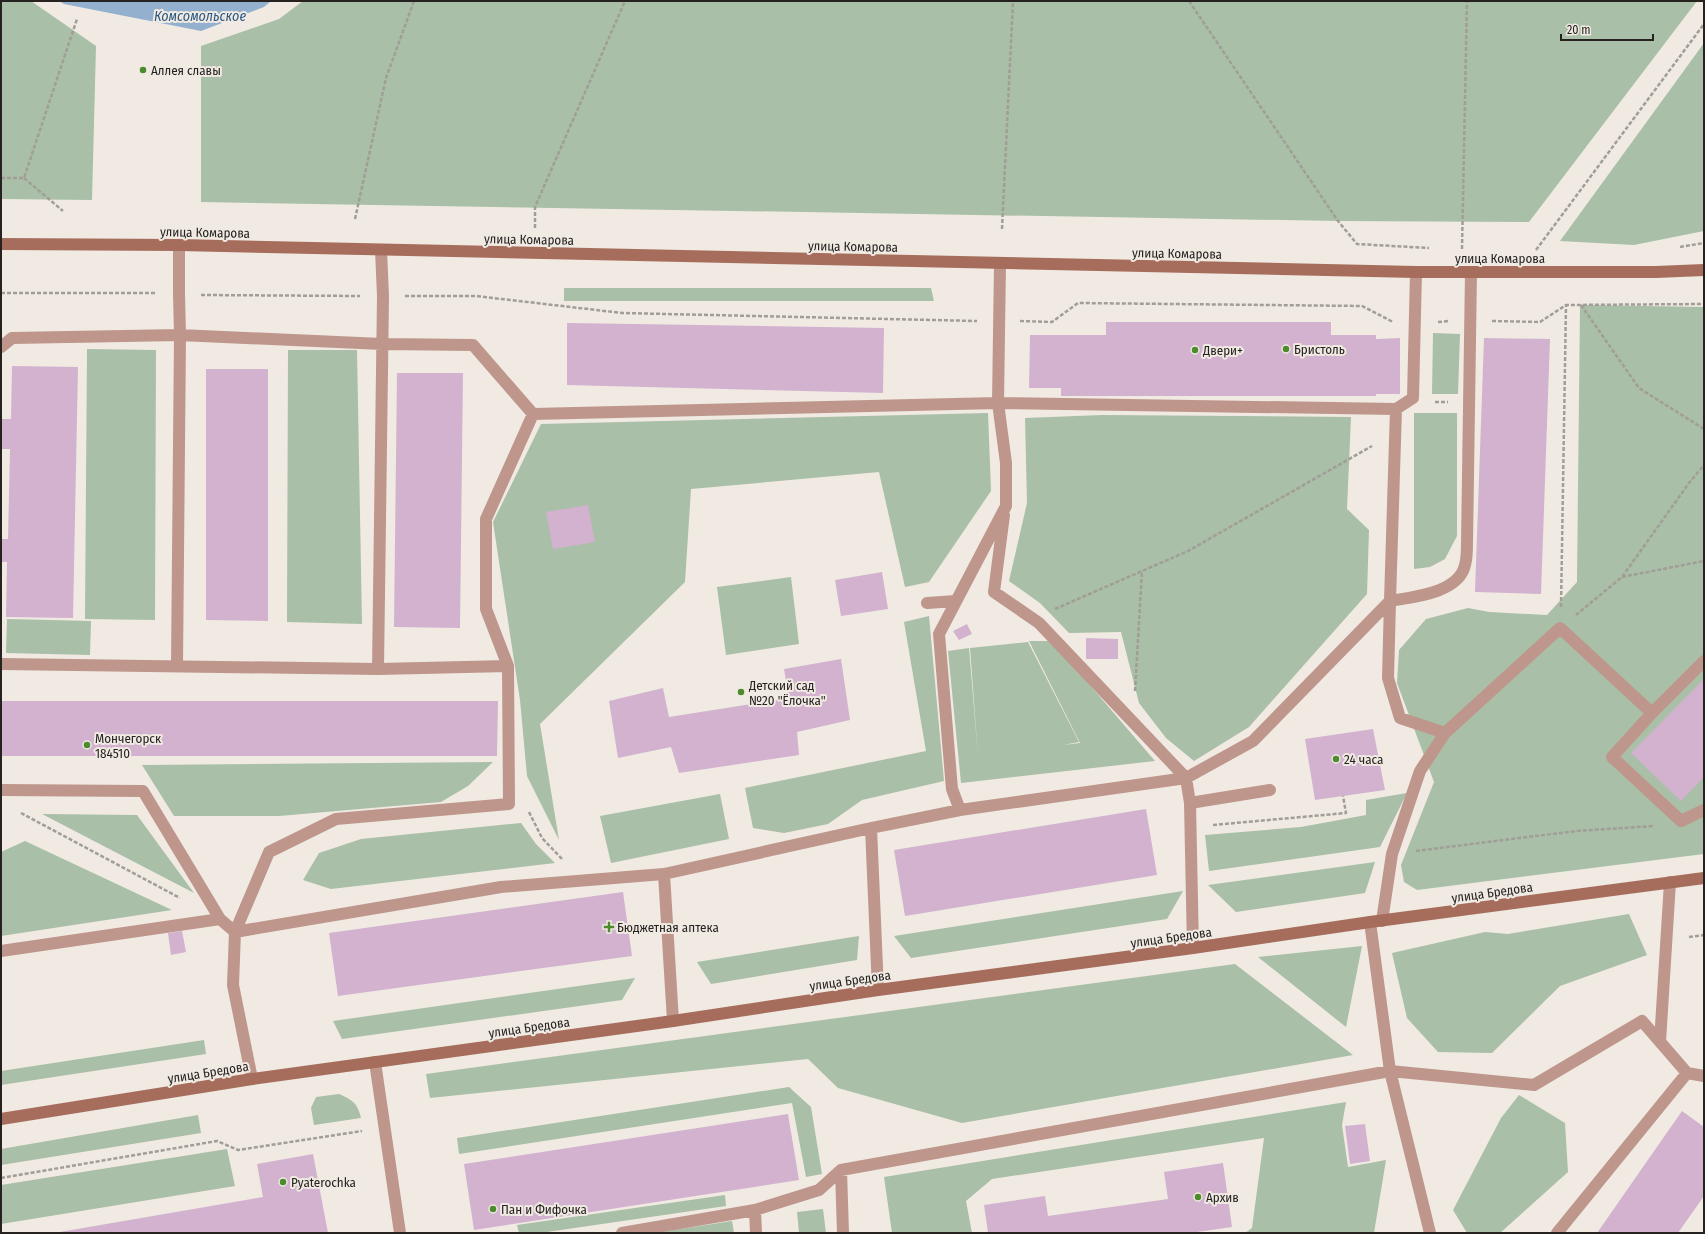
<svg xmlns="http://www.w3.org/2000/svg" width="1705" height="1234" viewBox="0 0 1705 1234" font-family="'Fira Sans Condensed',sans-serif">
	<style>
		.green { fill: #a9bfa7 }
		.water { fill: #93b0ce }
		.building { fill: #d2b2cf }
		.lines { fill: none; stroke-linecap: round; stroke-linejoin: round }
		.path { stroke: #a19d97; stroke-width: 2.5; stroke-dasharray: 4 2; stroke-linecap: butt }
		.lane { stroke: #be968b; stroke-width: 12 }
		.secondary { stroke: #a66d5c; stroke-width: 12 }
		.poi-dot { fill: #4c8b2b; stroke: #f0eae3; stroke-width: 1.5 }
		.labels { text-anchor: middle; stroke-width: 4; stroke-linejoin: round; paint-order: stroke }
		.poi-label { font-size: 13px; fill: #252220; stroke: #f0eae3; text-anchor: start }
		.street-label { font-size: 13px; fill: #252220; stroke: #f0eae3 }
		.water-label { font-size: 14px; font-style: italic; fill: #2b5881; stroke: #f0eae3 }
	</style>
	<rect width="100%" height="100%" fill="#f0eae3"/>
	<path class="green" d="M1,1H31L96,46L92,200L1,199Z
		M303,1H1697L1529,222L1338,221L201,202V46L279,19Z
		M1704,43V231L1634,245L1560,241Z
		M564,288H931L934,301H564Z
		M1580,305L1704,307V854L1417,890L1404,882L1401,865L1434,782L1397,683L1399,650L1426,619L1468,608L1489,612L1547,615L1577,582Z
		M1433,333L1460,334L1458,394H1432Z
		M87,349L156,350L155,620L85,619Z
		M288,350H357L362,624L287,622Z
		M988,413L991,491L929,582L905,587L879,472L691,489L685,582L540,724L559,840L527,776L520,700L493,522L541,424Z
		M1414,413H1457V536L1445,559L1430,567L1414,569Z
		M1102,415L1351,417L1347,509L1369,530L1367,594L1249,727L1194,761L1166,738L1139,703L1121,632L1069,633L1040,603L1009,581L1027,503L1025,418Z
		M791,577L799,644L726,655L717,587Z
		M929,616L944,781L862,800L828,824L784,833L753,828L745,788L926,751L904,622Z
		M7,619L91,621L90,655L6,653Z
		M1029,641H1052L1155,761L961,783L948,651L969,648L978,756L970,648L1028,642L1079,742L1063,745L1080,743Z
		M493,762L468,786L441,802L279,816H174L142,765Z
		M1407,793L1380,847L1209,871L1205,835L1301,827L1366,815V800Z
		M720,794L729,839L611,863L600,816Z
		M42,814L137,815L194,893Z
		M521,823L536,844L555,863L331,889L303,880L319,853L361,839Z
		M25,841L172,910L1,936V852Z
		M1375,862L1365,893L1236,912L1208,885Z
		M1183,891L1167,919L911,958L894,936Z
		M1629,914L1647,955L1560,986L1492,1053L1438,1052L1407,1018L1392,953L1485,932L1508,934Z
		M859,936L857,960L711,984L697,962Z
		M1362,946L1346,1027L1258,957Z
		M1235,964L1353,1055L962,1123L838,1088L808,1059L430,1098L426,1074Z
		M635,978L622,1000L342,1039L333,1021Z
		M204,1040L206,1054L1,1085V1071Z
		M789,1087L811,1107L822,1174L806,1177L792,1103L459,1154L457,1138Z
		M339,1094C353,1100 358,1104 361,1118L314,1125L311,1108L316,1097Z
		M1519,1095L1565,1123L1568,1172L1500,1233H1467L1453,1210L1501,1118Z
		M1346,1102L1342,1125L1348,1167L1386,1160L1374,1233H1245L1252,1228L1264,1138L992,1179L966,1201L972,1233H892L884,1177Z
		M198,1115L201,1133L1,1165V1149Z
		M227,1149L235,1186L1,1224V1185Z
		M725,1195L726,1206L540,1233H519L517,1225Z
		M823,1209L826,1233H799L797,1212Z
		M732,1221L734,1233H654Z"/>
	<path class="water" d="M59,1H271L264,7L201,31L64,4Z"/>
	<path class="building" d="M1106,322H1331V335H1376V339L1400,338V394H1376V396H1061V388H1029L1030,335H1106Z
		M567,323L884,328L883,393L567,385Z
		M1484,338L1550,339L1541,594L1475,592Z
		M12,366L78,367L73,618L6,617L7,562H1V539H8L10,449H1L2,419H11Z
		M206,369H268V621L206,620Z
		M397,373H463L460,628L394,627Z
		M588,505L595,542L553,549L546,512Z
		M882,572L888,609L841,616L835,580Z
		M967,624L972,634L959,640L953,631Z
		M1086,638L1118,639V659H1086Z
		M841,659L850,720L797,732L799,755L679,773L671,747L618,758L609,701L663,688L669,717L789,698L784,669Z
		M1704,679V777L1681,801L1631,753Z
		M1,701H498L497,756H1Z
		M1373,729L1385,790L1315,800L1305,739Z
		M1146,809L1157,875L905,916L894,850Z
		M623,892L632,956L338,996L329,933Z
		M182,931L186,952L171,955L168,933Z
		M1682,1111L1704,1127V1196L1678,1233H1597Z
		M788,1114L799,1180L474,1230L464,1164Z
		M1365,1124L1370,1161L1350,1164L1345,1126Z
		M313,1154L328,1233H54L263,1197L257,1164Z
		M1223,1163L1232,1227L1190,1233H988L984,1205L1045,1196L1048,1216L1168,1199L1164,1172Z"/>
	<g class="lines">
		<path class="path" d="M1189,1L1338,221L1357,244L1429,248
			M1,178H24L77,19
			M24,178L63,211
			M355,219L386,78L414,1
			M535,228V207L625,1
			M1002,229L1013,1
			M1680,247L1704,243
			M1462,249L1467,1
			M1536,250L1704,24
			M1,293H156
			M201,295L360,296
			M405,296H476L622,313L977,321
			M1581,305L1639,388L1704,429
			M1020,321L1052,322L1078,303L1362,306L1393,322
			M1492,321L1540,322L1566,305L1704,304
			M1438,322L1449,321
			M1435,402H1448
			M1622,577L1704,561
			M1561,607L1566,305
			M1055,609L1188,551L1372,446
			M1576,615L1622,577L1689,483L1704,465
			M1135,691L1142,571
			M529,812L542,838L563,860
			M21,813L180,898
			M1213,825L1346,813L1343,796
			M1416,851L1576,831L1654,826
			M1689,937L1704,935
			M1,1178L217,1141L238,1150L362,1131"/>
		<path class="lane" d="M1,347L12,338L180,335L382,344L473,345L533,414
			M1004,515L994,592L1039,623L1186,778L1190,803L1193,948
			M927,603L956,601
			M1,664L378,669L508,666
			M177,666L180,335L179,294V245
			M378,669L383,296L381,250
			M1652,713L1612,757L1681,821L1704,810
			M1445,733L1400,718L1388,678L1390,601C1413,597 1459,593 1465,565C1467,558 1467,550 1467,543L1471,272
			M1,790L143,791L220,919
			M1190,803L1270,790
			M960,810L952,789L939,634L1006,506V463L998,403L1000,263
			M871,828L878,990
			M664,874L673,1021
			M1382,921L1392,854L1420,771L1445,733L1560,628L1652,713L1704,661
			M1370,922L1390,1071L1430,1233
			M235,932L501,887L664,874L871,828L960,810L1186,778L1253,741L1390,601L1396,409
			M1,951L220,919L235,932
			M1660,1042L1670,882
			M375,1062L400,1233
			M252,1079L233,985L235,932L269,852L336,819L509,804L508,666L486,609V519L533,414L998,403L1396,409L1413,398L1416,272
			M841,1170L843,1233
			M755,1210L756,1233
			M622,1233L755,1210L819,1190L841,1170L1390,1071L1534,1085L1642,1021L1687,1073L1704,1076
			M1557,1233L1687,1073"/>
		<path class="secondary" d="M1,244L179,245L1416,272H1656L1704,270
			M1,1119L252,1079L673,1021L878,990L1193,948L1370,922L1704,878"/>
	</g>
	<g class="poi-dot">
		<circle cx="143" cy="70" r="4"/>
		<circle cx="1286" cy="349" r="4"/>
		<circle cx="1195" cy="350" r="4"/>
		<circle cx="741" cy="692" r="4"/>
		<circle cx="87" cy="745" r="4"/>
		<circle cx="1336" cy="759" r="4"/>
		<path d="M607 921h4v4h4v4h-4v4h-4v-4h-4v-4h4z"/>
		<circle cx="283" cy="1182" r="4"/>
		<circle cx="1198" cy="1197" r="4"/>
		<circle cx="493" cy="1209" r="4"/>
	</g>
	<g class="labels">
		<g class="poi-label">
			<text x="151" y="75">Аллея славы</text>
			<text x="1294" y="354">Бристоль</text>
			<text x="1203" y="355">Двери+</text>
			<text x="749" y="690">Детский сад<tspan x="749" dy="15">№20 "Ёлочка"</tspan></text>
			<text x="95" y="743">Мончегорск<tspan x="95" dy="15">184510</tspan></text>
			<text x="1344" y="764">24 часа</text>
			<text x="617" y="932">Бюджетная аптека</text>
			<text x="291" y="1187">Pyaterochka</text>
			<text x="1206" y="1202">Архив</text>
			<text x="501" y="1214">Пан и Фифочка</text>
		</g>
		<g class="street-label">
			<text transform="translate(205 232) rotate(1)" y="5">улица Комарова</text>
			<text transform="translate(529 239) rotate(1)" y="5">улица Комарова</text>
			<text transform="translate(853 246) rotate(1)" y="5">улица Комарова</text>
			<text transform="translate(1177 253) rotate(1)" y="5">улица Комарова</text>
			<text x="1500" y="263">улица Комарова</text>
			<text transform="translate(1492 892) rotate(-8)" y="5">улица Бредова</text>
			<text transform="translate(1171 937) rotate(-8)" y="5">улица Бредова</text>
			<text transform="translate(850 980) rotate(-8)" y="5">улица Бредова</text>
			<text transform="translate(529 1027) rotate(-8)" y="5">улица Бредова</text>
			<text transform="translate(208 1072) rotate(-9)" y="5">улица Бредова</text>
		</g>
		<g class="water-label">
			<text x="200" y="21">Комсомольское</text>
		</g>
	</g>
	<rect width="1705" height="1234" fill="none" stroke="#252220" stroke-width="4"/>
	<path d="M1561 34v6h92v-6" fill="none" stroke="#252220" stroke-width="2"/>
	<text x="1567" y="34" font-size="12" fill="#252220" stroke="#f0eae3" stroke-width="3" paint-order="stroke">20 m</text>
</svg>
